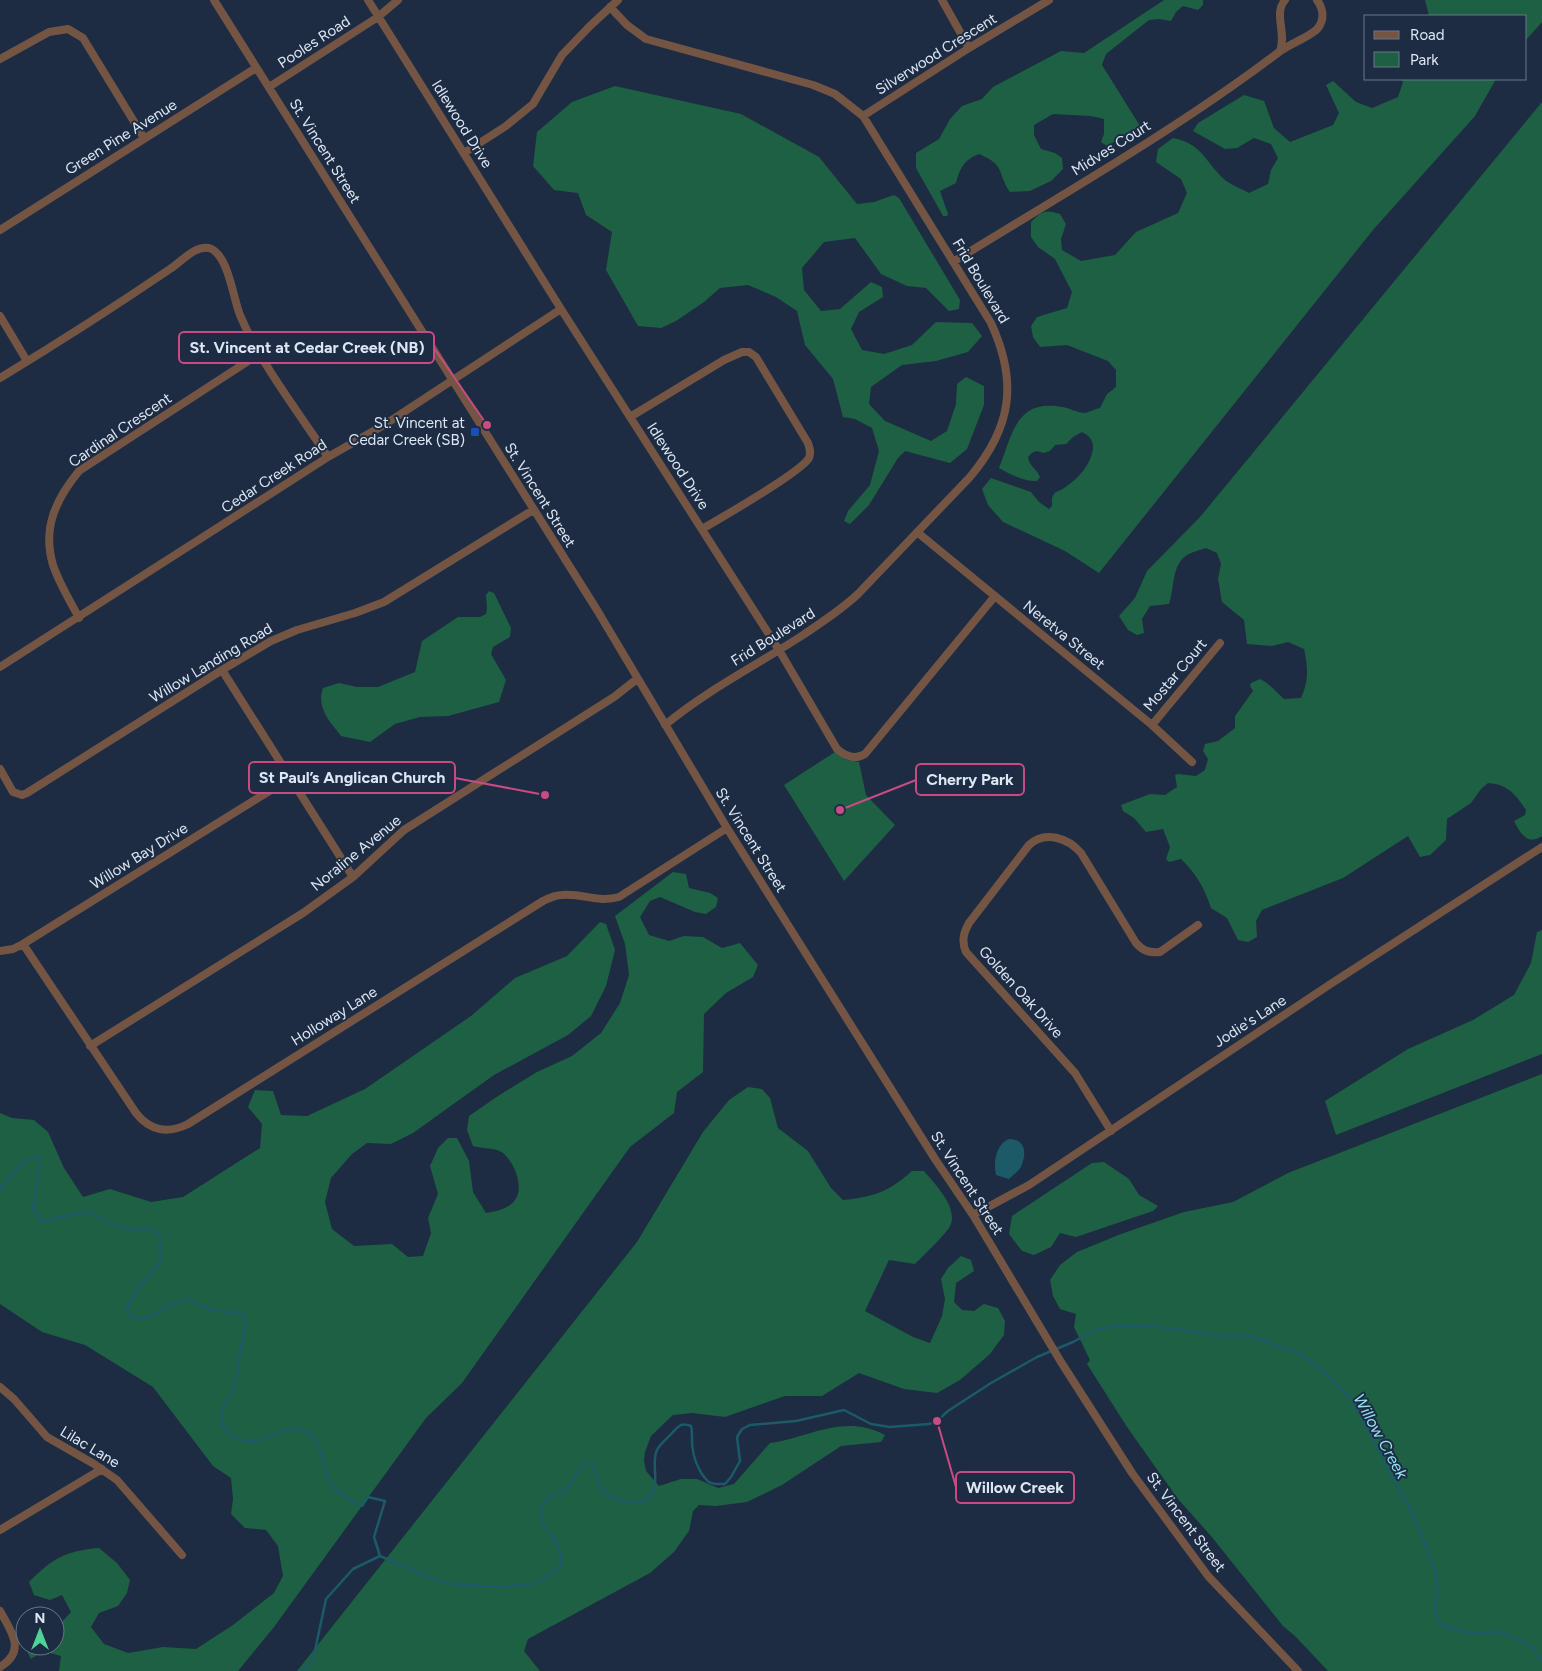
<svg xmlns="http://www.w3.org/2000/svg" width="1542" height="1671" viewBox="0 0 1542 1671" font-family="Figtree,sans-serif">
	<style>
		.green { fill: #1d6043 }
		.water { fill: #1c5a68 }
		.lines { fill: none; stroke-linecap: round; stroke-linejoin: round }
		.stream { stroke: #1c5a68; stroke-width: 2.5 }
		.minor { stroke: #745544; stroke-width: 8 }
		.transit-dot { fill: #1a4fb4; stroke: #1d2c42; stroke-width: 2 }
		.labels { text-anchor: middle; stroke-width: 4; stroke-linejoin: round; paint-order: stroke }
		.street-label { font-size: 15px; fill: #dce6f5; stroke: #1d2c42 }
		.poi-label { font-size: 15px; fill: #dce6f5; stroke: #1d2c42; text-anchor: end }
		.water-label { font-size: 16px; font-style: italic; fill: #91e2f5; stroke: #1d2c42 }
		.leader { fill: none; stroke: #c84c82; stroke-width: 2 }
		.callout-dot { fill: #c84c82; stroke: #1d2c42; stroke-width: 2 }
		.callout { fill: #1d2c42; stroke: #c84c82; stroke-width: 2 }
		.callout-label { font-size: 16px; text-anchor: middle; font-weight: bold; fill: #dce6f5 }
	</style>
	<rect width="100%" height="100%" fill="#1d2c42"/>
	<path class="green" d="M1164,0H1203V5L1198,10L1183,6L1176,12L1171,21L1159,19L1149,20L1106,54L1102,65L1140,126L1107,146L1101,142L1104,134V119L1091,116L1053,114L1034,125V135L1041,149L1055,153L1062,158L1063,169L1051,181L1030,191L1010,192C996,172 1007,166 979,154C964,160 960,168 956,183L940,191L948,214L947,216H943L916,168V153L939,139L950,119L962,106L982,99L993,87L1061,51L1084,53Z
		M1425,0H1542V22L1526,40V16H1429Z
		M1400,79H1496L1475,116L1373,230L1099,573L1065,551L1003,522L988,505L982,489L991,478L1031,492L1039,502L1049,509L1052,506C1052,501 1051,498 1054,494C1056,491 1060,491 1064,488C1078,479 1092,464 1093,447C1093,439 1088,435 1082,432L1073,437L1066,444L1055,445L1050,451L1043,453C1036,450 1033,451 1028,457C1029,466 1037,469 1040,477L1037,481C1024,482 1010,474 999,468C1013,433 1016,399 1062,407C1069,408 1078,413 1085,413C1089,412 1095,409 1100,408L1107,394L1116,387V370L1108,361L1067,345L1040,347L1033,337L1031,326L1037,317L1067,308L1072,292L1055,259L1038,247L1031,237V222C1042,211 1045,209 1060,214L1066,224L1061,239L1062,250L1081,261L1115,255L1136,232L1178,213L1187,193L1181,179L1156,162L1158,149L1173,138C1203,144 1205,162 1225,180C1231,185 1242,189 1249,193L1268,184L1271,170L1278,158L1271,144L1254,138L1237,148L1225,149L1193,131L1198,123L1244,95L1264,101L1274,128L1290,142L1333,125L1339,113L1326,85L1333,81L1356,102L1372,108L1398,97L1403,82Z
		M615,86L741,114L819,157L857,204L874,202L894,195L899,198L960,300L959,309L949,311L926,288L907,286L881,274L855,238L824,242L802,268L804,290L821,311L840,309L871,282L882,287L883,297L859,312L851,329L862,350L884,354L912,345L936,322L972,323L982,336L968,352L936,361L902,365L871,387L869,404L885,421L931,441L947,431L956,404L957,384L966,377L984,386V405L967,449L950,463L905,451L898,458L869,505L850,524L844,521L848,511L870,485L879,451L872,428L855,419L843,417L833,379L805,345L797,311L776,297L748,285L720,288L704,302L676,321L661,328L638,326L606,270L612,232L586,215L578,193L554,190L533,166L537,132L572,102Z
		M1542,102V836C1528,846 1520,833 1514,821L1525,815L1526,810C1515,794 1509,785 1488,783L1481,789L1471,803L1447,819L1446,840L1430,855L1420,857L1408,836L1343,878L1262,910L1256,921L1257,937L1248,942L1238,940L1227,918L1211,908C1204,887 1197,875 1181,859L1169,862L1166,859L1170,847L1163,829L1146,832L1134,818L1123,811L1121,805L1150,794L1165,795L1177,787L1175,775L1178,774L1196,776L1205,770L1208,759L1203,751L1205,744L1218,741L1235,728V716L1253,691L1250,686L1251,683L1260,679C1269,683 1276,692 1284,699L1301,698C1309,681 1308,667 1304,649L1288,642L1272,646L1247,644L1244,620L1222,602L1218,579L1221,564L1217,553L1206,548C1200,550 1192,552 1187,555C1171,566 1175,587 1169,604L1150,606L1142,619L1144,633L1137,635L1128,630L1119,616L1135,598L1147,571L1200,517Z
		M489,591L494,593L511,628L510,637L493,647L491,654L506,680L499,702L448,716L420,717L395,724L370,742L341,736C330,722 316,708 323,688L339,683L357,687H378L415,672L422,641L458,617H480L486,614L487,608L486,595Z
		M835,752L846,760L859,762L866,795L895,825L844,881L784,785Z
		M673,872L686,874L689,888L710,893L718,898L716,907L706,914L695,912L660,897L650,901L640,917L649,935L669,941L684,936L703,937L722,948L740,943L758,965L753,977L726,993L704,1014L703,1072L677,1092L674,1113L630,1147L462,1383L426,1418L274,1627L238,1671H59L61,1656L43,1651L31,1659L22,1641L25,1639V1646H55V1627L58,1626L71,1612L62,1595L50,1600L34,1595L29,1582C53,1558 65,1551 99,1548L117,1563L130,1580L127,1593L118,1606L99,1613L91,1627L104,1644L128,1653L163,1647L196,1649L233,1625L274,1593L283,1576L278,1546L266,1530L245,1528L231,1514L233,1499L231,1478L213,1466L153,1387L85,1345L42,1332L0,1304V1113L12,1118L34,1120L48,1132L64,1168L83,1197L110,1189L151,1202L183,1197L260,1148L262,1124L248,1107L255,1090L273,1091L281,1115L307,1116L365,1089L471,1016L515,978L567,956L600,922L606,924L615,950L606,986L591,1016L568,1035L494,1075L413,1133L391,1144L367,1143L352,1154L331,1178L325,1202L332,1229L354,1246L392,1244L408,1257L423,1256L431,1233L428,1218L438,1194L430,1166L438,1148L448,1138H457L469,1161L473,1192L486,1213C509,1210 524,1201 517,1176C515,1168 510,1159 503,1153C494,1147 483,1149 473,1146L467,1130L469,1116L498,1096L537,1072L572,1056L601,1033L620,1003L629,975L625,944L615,916Z
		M1542,930V1054L1336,1135L1325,1101L1408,1049L1473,1020L1514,995L1531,963L1537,932Z
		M1542,1074V1671H1328L1296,1637L1283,1626L1211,1536L1178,1499L1127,1427L1087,1364L1090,1360L1074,1327L1076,1314L1060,1309L1053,1296L1050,1280L1060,1265L1077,1252L1121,1234L1184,1212L1233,1202L1288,1173Z
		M748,1087L762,1089L770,1098L778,1128L808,1151L831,1188L843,1200C874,1197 890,1191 912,1171H924C935,1184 959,1208 950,1226C946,1234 923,1256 915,1264L889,1260L865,1311L913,1337L930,1343L942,1316L945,1299L941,1279L948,1268L961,1256L971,1260L974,1271L956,1283L954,1302L962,1310L974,1311L984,1304L998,1308L1005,1321L1004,1335L990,1354L960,1380L937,1393L904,1389L859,1373L822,1396H785L725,1417L692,1413L673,1415L651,1436L645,1452L644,1461L646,1471L659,1486L681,1479H697L718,1488L734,1484L770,1443C811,1437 844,1413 885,1435L881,1442L841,1446L782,1485L747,1502L716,1506L699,1505L693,1511L689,1531L674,1552L650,1573L528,1639L524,1651L540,1671H297L637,1242L703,1132L729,1100Z
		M1104,1162L1129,1179L1139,1195L1158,1206L1153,1211L1076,1237L1060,1233L1051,1247L1034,1255L1022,1251L1009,1234L1012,1216L1092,1163Z"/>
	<path class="water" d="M1009,1139C1024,1139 1027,1151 1022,1164C1020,1171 1014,1174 1009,1179L996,1175C993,1163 996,1144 1009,1139Z"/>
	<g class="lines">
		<path class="stream" d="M0,1189L24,1161L39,1156L40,1164L33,1208L42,1221L89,1211L114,1226L136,1230L149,1228L160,1236V1263L140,1286L126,1308L134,1319L151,1317L169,1305L187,1299C208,1309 220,1314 243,1312L245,1326L234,1389L223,1407L221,1423C225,1427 230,1434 234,1437C260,1452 282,1421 304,1431C326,1440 320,1473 335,1489C342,1496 354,1501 362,1506L368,1497L385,1501L374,1537L380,1556L442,1583L503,1587L539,1583L560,1567C560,1564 562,1559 561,1555C558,1535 532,1524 544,1503C549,1495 555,1493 564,1493C573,1483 577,1468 586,1462L591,1463C598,1471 594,1481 603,1490C615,1501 644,1512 653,1492C659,1480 651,1462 657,1450C660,1444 668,1438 672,1433C679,1426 681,1422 691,1426C693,1434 691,1441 693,1450C694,1460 701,1476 709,1482C714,1485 719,1484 725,1484L731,1477L740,1461L737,1437L742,1429L750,1425L796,1421L844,1410L871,1424L890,1427L929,1424L937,1421L948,1411L991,1383L1037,1357L1073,1342L1090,1333L1111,1326H1149L1192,1331L1215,1336H1251L1301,1354L1332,1379L1353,1402L1408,1505L1424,1541L1436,1573L1437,1589L1435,1615L1439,1622L1444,1626L1454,1630L1473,1633L1498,1632L1510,1635L1532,1647L1542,1661
			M302,1671L313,1660L326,1599L353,1569L380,1556"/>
		<path class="minor" d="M214,0L597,610L727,828L935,1159L973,1215L1061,1362L1132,1473L1208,1576L1298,1671
			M368,0L561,309L779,650L837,749C846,757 855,760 865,754L995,596
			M942,0L969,48
			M610,7L627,25L646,39L813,85L835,94L863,116L991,323C1018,382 1012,427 970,477L858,594C841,610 822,622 803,635C757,665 707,690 665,725
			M1280,51C1287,33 1273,14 1285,0
			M0,59L49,32L68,29L83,38L144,138
			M269,87L378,17L398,0
			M863,116L969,48L1049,0
			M464,153L506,126L533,104L562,55L590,26L618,0
			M0,230L256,68
			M953,262C1063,194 1176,130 1279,52C1289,44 1312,36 1318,28C1325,19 1323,8 1317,0
			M0,316L27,361
			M0,378C58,343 114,307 170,269C181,262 195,245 209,248C228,253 233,298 240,315C260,363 299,413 328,457
			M630,417L724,360L742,352H749L756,357L808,443C810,449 811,453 809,458C801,472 721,518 702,529
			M917,532L1152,725L1192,762
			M79,618C70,601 59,583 53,565C42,528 56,499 79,471L259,354
			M0,667L328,457L384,425L561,309
			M222,670L353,877
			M1152,725L1220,643
			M0,769L13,792L22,795L27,793L222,670L271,641L297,630L355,613L384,602L533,510
			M23,944L136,1113C150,1131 168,1134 188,1124L543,901C549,898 556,895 562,895C583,893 597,903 619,897L727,828
			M0,951L13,949L23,944L271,790L289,776
			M90,1046L303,913L353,877L404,830L614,697L637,679
			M1111,1131L1075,1073L966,952C961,941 964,932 969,923L1029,845C1045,830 1068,838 1081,853L1136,943C1143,951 1149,953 1160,952L1198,925
			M973,1215L1029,1185L1329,985L1542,847
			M0,1387L14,1399L47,1437L94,1464L117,1480L182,1555
			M0,1530L102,1469
			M0,1611C11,1631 27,1651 0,1667"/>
	</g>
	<rect class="transit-dot" x="470" y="427" width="10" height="10" rx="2.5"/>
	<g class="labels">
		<g class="street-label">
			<text transform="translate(314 42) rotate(-33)" y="5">Pooles Road</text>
			<text transform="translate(936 54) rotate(-32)" y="5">Silverwood Crescent</text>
			<text transform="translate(462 124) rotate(58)" y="5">Idlewood Drive</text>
			<text transform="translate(121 137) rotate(-32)" y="5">Green Pine Avenue</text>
			<text transform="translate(1111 148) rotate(-32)" y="5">Midves Court</text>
			<text transform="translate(325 151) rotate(58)" y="5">St. Vincent Street</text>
			<text transform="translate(981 281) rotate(59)" y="5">Frid Boulevard</text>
			<text transform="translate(120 430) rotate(-34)" y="5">Cardinal Crescent</text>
			<text transform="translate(678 466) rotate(57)" y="5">Idlewood Drive</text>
			<text transform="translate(274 476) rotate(-33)" y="5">Cedar Creek Road</text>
			<text transform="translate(540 495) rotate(58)" y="5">St. Vincent Street</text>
			<text transform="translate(1064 635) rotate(39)" y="5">Neretva Street</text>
			<text transform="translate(773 637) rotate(-32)" y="5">Frid Boulevard</text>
			<text transform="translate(211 663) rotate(-31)" y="5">Willow Landing Road</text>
			<text transform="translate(1175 675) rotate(-50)" y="5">Mostar Court</text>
			<text transform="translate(751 840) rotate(58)" y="5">St. Vincent Street</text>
			<text transform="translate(356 853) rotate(-39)" y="5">Noraline Avenue</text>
			<text transform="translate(139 856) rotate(-32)" y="5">Willow Bay Drive</text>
			<text transform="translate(1021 992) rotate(48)" y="5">Golden Oak Drive</text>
			<text transform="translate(334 1016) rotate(-32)" y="5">Holloway Lane</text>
			<text transform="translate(1250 1021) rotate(-33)" y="5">Jodie's Lane</text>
			<text transform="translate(967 1183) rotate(57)" y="5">St. Vincent Street</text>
			<text transform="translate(90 1447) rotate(31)" y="5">Lilac Lane</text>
			<text transform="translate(1186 1522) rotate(53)" y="5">St. Vincent Street</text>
		</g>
		<g class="poi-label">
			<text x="465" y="428">St. Vincent at<tspan x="465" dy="17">Cedar Creek (SB)</tspan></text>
		</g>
		<g class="water-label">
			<text transform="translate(1381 1436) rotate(61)" y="6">Willow Creek</text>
		</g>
	</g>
	<path class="leader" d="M487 425L434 348M545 795L455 778M840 810L916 780M937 1421L956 1487"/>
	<g class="callout-dot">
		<circle cx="487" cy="425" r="5"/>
		<circle cx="545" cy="795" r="5"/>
		<circle cx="840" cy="810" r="5"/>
		<circle cx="937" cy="1421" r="5"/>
	</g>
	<g class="callout">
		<rect x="179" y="332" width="255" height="31" rx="5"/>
		<rect x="249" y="762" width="206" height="31" rx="5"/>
		<rect x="916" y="764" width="108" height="31" rx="5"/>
		<rect x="956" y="1472" width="118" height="31" rx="5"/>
	</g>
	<g class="callout-label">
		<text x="307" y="353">St. Vincent at Cedar Creek (NB)</text>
		<text x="352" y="783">St Paul’s Anglican Church</text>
		<text x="970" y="785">Cherry Park</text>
		<text x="1015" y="1493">Willow Creek</text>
	</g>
	<rect x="1364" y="15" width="162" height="65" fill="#1d2c42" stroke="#69768a"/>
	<rect x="1374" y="31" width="25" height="8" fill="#745544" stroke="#69768a"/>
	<text x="1410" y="40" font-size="15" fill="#dce6f5">Road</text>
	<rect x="1374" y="52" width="25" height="15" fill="#1d6043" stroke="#69768a"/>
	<text x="1410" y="65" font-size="15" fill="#dce6f5">Park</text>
	<g transform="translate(40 1631)"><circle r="24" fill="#1d2c42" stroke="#69768a"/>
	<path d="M0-4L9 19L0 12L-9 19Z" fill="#4ed399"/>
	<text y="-8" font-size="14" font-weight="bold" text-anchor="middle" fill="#dce6f5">N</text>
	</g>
</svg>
